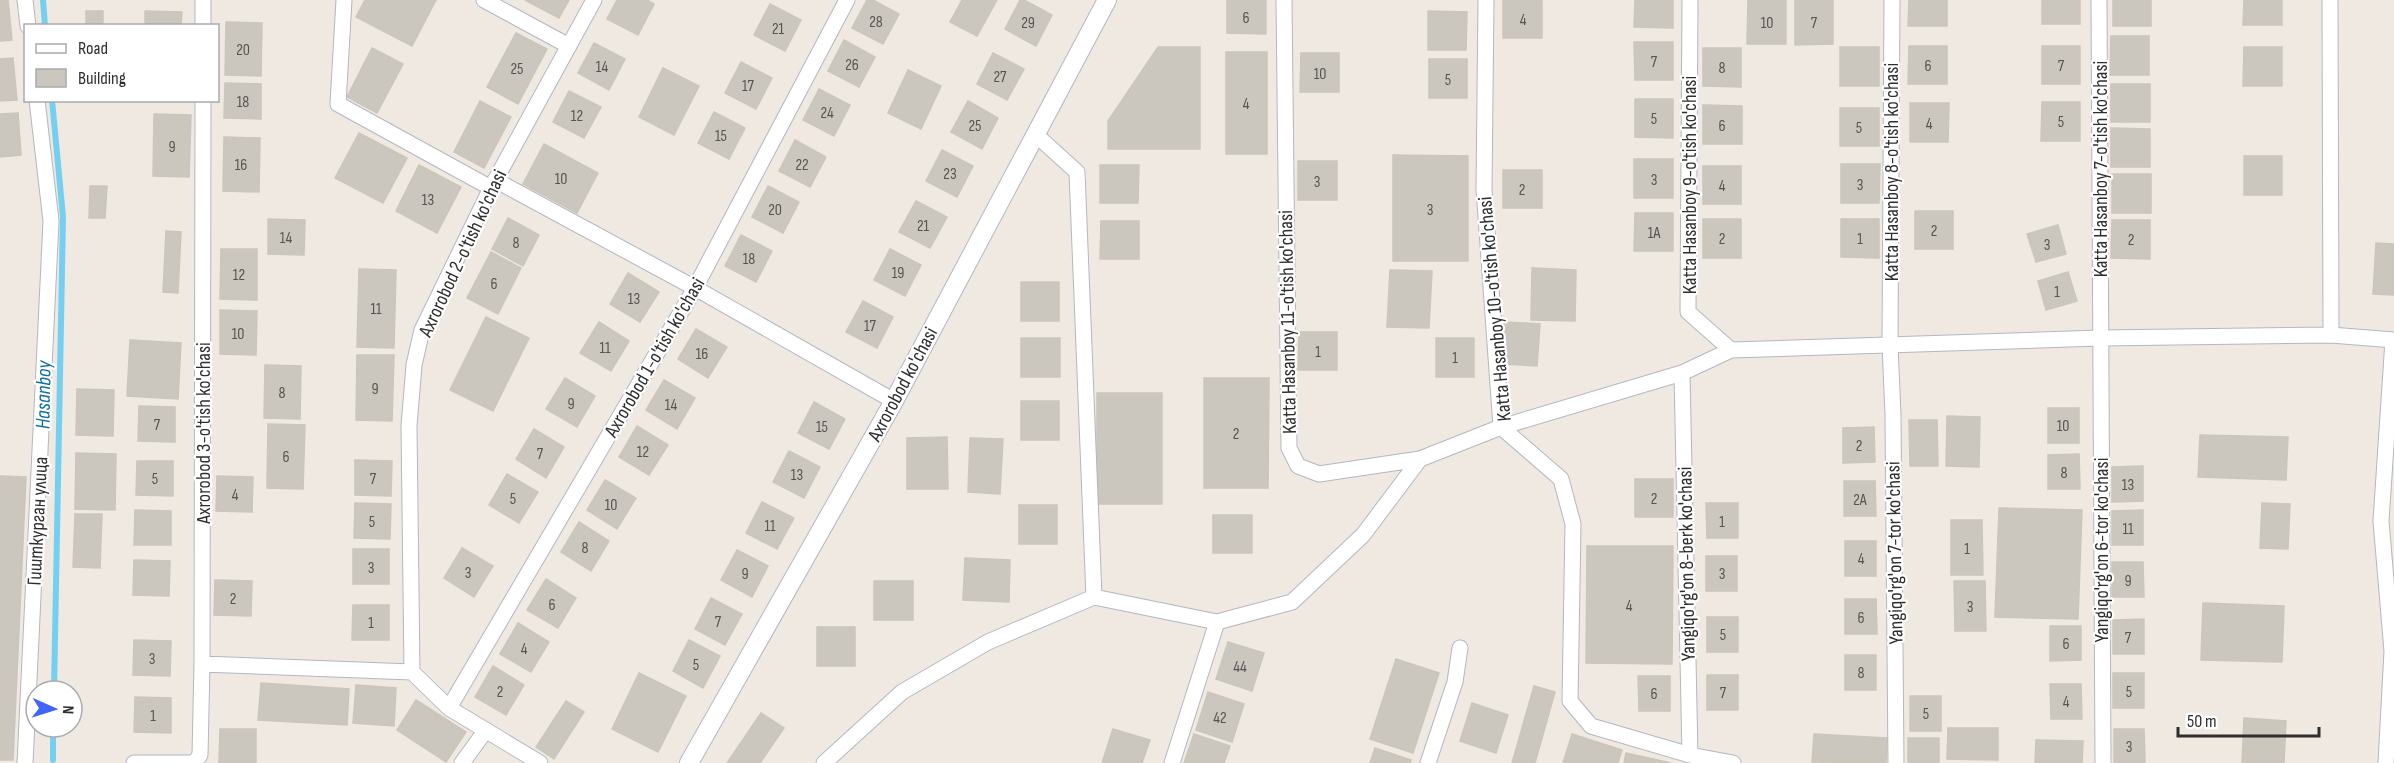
<svg xmlns="http://www.w3.org/2000/svg" width="2394" height="763" viewBox="0 0 2394 763" font-family="'Sofia Sans Condensed',sans-serif">
	<style>
		.lines { fill: none; stroke-linecap: round; stroke-linejoin: round }
		.stream { stroke: #75cff0; stroke-width: 6 }
		.building { fill: #cbc7bf; stroke: #cbc5ba; stroke-width: 1.5 }
		.minor-casing { stroke: #b4b7c1; stroke-width: 17 }
		.tertiary-casing { stroke: #b4b7c1; stroke-width: 20 }
		.minor { stroke: #fff; stroke-width: 15 }
		.tertiary { stroke: #fff; stroke-width: 18 }
		.labels { text-anchor: middle; stroke-width: 4.5; stroke-linejoin: round; paint-order: stroke }
		.number-label { font-size: 16px; fill: #555452 }
		.street-label { font-size: 20px; fill: #2e2e2e; stroke: #fff }
		.water-label { font-size: 21px; font-style: italic; fill: #0d6fa3; stroke: #fff }
	</style>
	<rect width="100%" height="100%" fill="#efe9e1"/>
	<g class="lines">
		<path class="stream" d="M43,0L45,26
			M52,100L63,217L54,691
			M53,760V727"/>
	</g>
	<path class="building" d="M0,0H8L12,40L0,41Z
		M365,0H436L412,46L356,17Z
		M525,0H569L559,18Z
		M617,0H647L654,4L638,35L607,19Z
		M867,0H873L899,14L883,44L852,28Z
		M962,0H997L977,36L950,22Z
		M1020,0H1024L1052,15L1036,46L1005,29Z
		M1227,0H1266V34L1227,33Z
		M1503,0H1542V38H1503Z
		M1635,0H1673V28L1634,27Z
		M1748,0H1786V44H1747Z
		M1795,0H1833V44L1795,45Z
		M1909,0H1947V26H1908Z
		M2042,0H2080V24H2042Z
		M2113,0H2151V26H2113Z
		M2244,0H2282V25H2243Z
		M770,4L801,20L785,51L754,35Z
		M86,11H103V26H86Z
		M145,11L182,12L181,26H145Z
		M1428,11L1467,12L1466,50H1428Z
		M226,22L262,23L261,76L225,75Z
		M516,33L547,49L518,104L487,87Z
		M2111,36H2149V75H2110Z
		M844,40L875,57L859,87L828,71Z
		M1634,42H1673V80H1635Z
		M594,43L625,59L609,90L578,73Z
		M1909,46H1947V84H1908Z
		M2042,46H2080V84H2042Z
		M1158,47H1200V149H1108V121Z
		M1840,47H1879V86H1840Z
		M2244,47H2282V86H2243Z
		M372,48L403,64L377,113L347,97Z
		M1703,48H1741V87L1703,86Z
		M1226,52H1267V154H1226Z
		M993,53L1024,69L1007,100L977,84Z
		M1301,53H1339V92H1300Z
		M13,58L17,100L0,101V59Z
		M1429,59H1467V98H1429Z
		M741,62L772,78L756,109L725,93Z
		M663,68L699,86L674,135L639,117Z
		M908,70L941,86L921,129L888,113Z
		M225,83L261,84V119L224,118Z
		M2111,84H2150V122H2111Z
		M819,89L850,105L834,136L803,120Z
		M569,91L601,107L584,138L553,122Z
		M1635,99H1673V138L1635,137Z
		M480,101L511,117L484,168L454,152Z
		M968,101L998,118L982,149L951,132Z
		M2042,102H2080V141H2041Z
		M1910,103H1949L1948,142H1910Z
		M1703,105L1742,106V144H1703Z
		M1840,108H1879V146H1840Z
		M714,112L745,128L729,159L698,143Z
		M18,113L21,155L0,157V114Z
		M154,114L191,115L189,177L153,176Z
		M2111,128L2150,129V167H2111Z
		M359,133L407,158L383,203L335,178Z
		M224,137L260,138L259,192L223,191Z
		M795,140L826,157L810,187L779,171Z
		M544,144L598,173L577,213L523,184Z
		M942,150L973,166L957,197L926,181Z
		M1393,155L1468,156V261H1393Z
		M2244,156H2282V195H2244Z
		M1634,159H1673V198H1634Z
		M1298,161H1337V200H1298Z
		M1841,164H1880L1879,203H1841Z
		M419,165L461,187L437,233L396,211Z
		M1100,165H1139L1138,203H1100Z
		M1703,166H1741V204H1703Z
		M1503,170H1542V208H1503Z
		M2112,174H2151V213H2112Z
		M90,186H107L105,218H89Z
		M768,186L799,202L783,233L752,217Z
		M916,201L947,217L930,248L899,232Z
		M1915,211H1953V249H1915Z
		M1635,213H1673V251H1634Z
		M508,218L539,235L523,266L492,249Z
		M268,219L305,220L304,255L268,254Z
		M1703,219H1741V258H1703Z
		M1841,219H1879V258L1841,257Z
		M2112,220H2150V259L2111,258Z
		M1101,221H1139V259H1100Z
		M2058,225L2066,254L2036,262L2027,234Z
		M166,231L181,232L178,293L163,292Z
		M741,235L772,251L756,282L725,266Z
		M2376,243L2394,244V295L2373,294Z
		M221,249H257V300L220,299Z
		M890,249L921,265L905,296L874,280Z
		M491,252L521,268L498,314L467,298Z
		M1532,268L1576,270L1575,321L1531,320Z
		M359,269L396,270L394,348L357,347Z
		M1390,270L1432,271L1429,328L1387,327Z
		M2068,272L2077,301L2046,310L2038,281Z
		M628,273L659,292L640,322L610,304Z
		M1021,282H1059V321H1021Z
		M863,301L893,317L877,348L846,332Z
		M220,310L257,311L256,355L220,354Z
		M486,317L529,338L493,411L450,390Z
		M599,322L629,341L611,371L580,353Z
		M1504,322L1540,324L1537,366L1502,364Z
		M696,329L727,347L708,378L678,359Z
		M1299,332H1337V370H1298Z
		M1021,338H1060V377H1021Z
		M1436,338H1474V377H1436Z
		M130,340L181,343L178,399L127,396Z
		M357,355H394L392,421L356,420Z
		M265,365L301,366L300,419L264,418Z
		M565,378L595,396L577,427L546,409Z
		M1204,378H1269L1268,488H1204Z
		M664,380L695,398L677,429L646,410Z
		M77,389L114,390L113,436L76,435Z
		M1097,393H1162V504H1097Z
		M1021,401H1059V440H1021Z
		M814,402L845,419L829,449L798,433Z
		M139,406L175,407V442L138,441Z
		M2048,408H2079V443H2048Z
		M1947,416L1980,417L1979,467L1946,466Z
		M1909,420H1937L1938,466H1910Z
		M268,424L305,425L303,489L267,488Z
		M637,426L668,445L649,475L619,457Z
		M1874,427L1875,462L1843,463V428Z
		M534,429L564,447L546,478L516,459Z
		M2200,435L2288,437L2286,480L2198,477Z
		M947,437L948,489H907V438Z
		M970,438L1003,439L1000,494L968,492Z
		M789,451L820,467L804,498L773,482Z
		M76,453L116,454L115,510L75,509Z
		M2079,454L2080,489H2048V455Z
		M355,460L392,461L391,496L355,495Z
		M137,461H173V496L136,495Z
		M2143,466V501L2112,502V467Z
		M507,474L538,492L519,523L489,505Z
		M0,476L26,477L13,760H0Z
		M217,476L253,477L252,512L216,511Z
		M1635,479H1673V517H1635Z
		M605,480L636,498L617,529L587,510Z
		M1844,481H1875L1876,516H1844Z
		M762,502L794,518L777,549L746,533Z
		M355,503L391,504L390,539L354,538Z
		M1706,503H1738V538H1707Z
		M2262,503L2290,504L2288,549L2260,548Z
		M1019,505H1057V544H1019Z
		M1999,508L2082,510L2078,619L1995,617Z
		M135,510L171,511V545H134Z
		M2143,510V545H2112V511Z
		M75,514H102L100,568L73,567Z
		M1213,515H1252V553H1213Z
		M1951,520H1982L1983,575H1951Z
		M579,522L609,541L591,571L561,552Z
		M1845,541H1876V576H1845Z
		M1587,546H1673L1672,664L1586,663Z
		M462,548L493,566L474,597L444,578Z
		M353,549H389V584H353Z
		M737,550L768,566L752,597L721,580Z
		M1706,556H1737V591H1706Z
		M965,558L1010,560L1009,602L963,600Z
		M134,560L170,561L169,596L133,595Z
		M2112,562H2143L2144,597H2112Z
		M546,579L576,598L558,628L527,610Z
		M215,580L252,581L251,616L214,615Z
		M874,581H913V620H874Z
		M1954,581H1985L1986,631H1955Z
		M711,598L742,614L725,645L695,629Z
		M1845,599H1876L1877,634H1845Z
		M2203,603L2284,606L2282,662L2201,660Z
		M353,605H389V640H352Z
		M1707,617H1738V652H1707Z
		M2144,619V654H2113V620Z
		M518,623L549,642L531,672L500,654Z
		M2050,626H2081V660L2050,661Z
		M817,627H855V666H817Z
		M134,640L171,641L170,676L133,675Z
		M689,640L720,656L703,688L673,671Z
		M1228,642L1264,653L1252,691L1216,679Z
		M1845,655H1876V690H1845Z
		M1396,659L1439,673L1413,753L1370,739Z
		M493,666L524,685L506,715L475,697Z
		M639,673L686,696L658,752L612,729Z
		M2113,673H2144V708H2113Z
		M1707,675H1738V710H1707Z
		M1638,676H1670V711H1639Z
		M261,683L349,689L347,725L258,720Z
		M2050,684H2081L2082,719H2051Z
		M356,685L396,688L394,726L353,723Z
		M1534,686L1555,692L1535,763H1512Z
		M1208,692L1244,704L1232,742L1196,730Z
		M1910,696H1941V731H1910Z
		M135,697L171,698V733L134,732Z
		M416,700L466,732L446,762L397,730Z
		M566,701L584,712L554,759L536,747Z
		M1472,703L1508,715L1496,753L1460,741Z
		M761,713L784,728L760,763H727Z
		M2244,718L2286,721L2284,763H2242Z
		M1948,728H1998V760L1947,759Z
		M220,729H256V763H219Z
		M1113,729L1150,740L1142,763H1102Z
		M2114,729H2144L2145,763H2114Z
		M1194,734L1230,746L1224,763H1184Z
		M1572,734L1622,750L1618,763H1563Z
		M1814,734L1887,738L1886,763L1812,762Z
		M1908,738H1939V763H1908Z
		M2036,740L2083,741L2082,763H2035Z
		M1375,748L1411,760L1410,763H1370Z
		M1626,753L1671,763H1624Z"/>
	<g class="lines">
		<g class="minor-casing">
			<path id="minor" d="M25,0L28,26
				M344,0L338,104L491,188
				M484,0L569,46
				M1284,0L1289,448L1298,466L1319,474L1420,459L1501,427L1682,373L1731,350L2100,338L2331,335L2394,340
				M1486,0L1484,189L1501,427L1561,479L1573,524L1570,701L1591,726L1690,755L1733,763
				M1690,0L1688,312L1731,350
				M1892,0L1890,344L1893,415L1896,763
				M2099,0L2103,763
				M2330,0L2331,335
				M203,26V0
				M1035,134L1077,172L1094,597
				M495,180L695,288L894,401
				M1682,373L1690,755
				M202,664L412,672L449,708L540,763
				M412,672L409,426L414,365L422,330L491,188L594,0
				M449,708L695,288L847,0
				M25,763L51,221L37,100
				M134,763H192
				M194,763L200,755L202,664L203,100
				M462,763L486,730
				M824,763L902,692L988,642L1094,597L1217,622L1292,602L1363,535L1420,459
				M1172,763L1217,622
				M1428,763L1455,682L1460,648
				M2386,763L2392,651L2381,521L2393,340"/>
		</g>
		<g class="tertiary-casing">
			<path id="tertiary" d="M689,763L894,401L1107,0"/>
		</g>
		<use href="#minor" class="minor"/>
		<use href="#tertiary" class="tertiary"/>
	</g>
	<g class="labels">
		<g class="number-label">
			<text x="1246" y="23">6</text>
			<text x="1523" y="25">4</text>
			<text x="876" y="27">28</text>
			<text x="1028" y="28">29</text>
			<text x="1767" y="28">10</text>
			<text x="1814" y="28">7</text>
			<text x="778" y="34">21</text>
			<text x="243" y="55">20</text>
			<text x="1654" y="67">7</text>
			<text x="852" y="70">26</text>
			<text x="1928" y="71">6</text>
			<text x="2061" y="71">7</text>
			<text x="602" y="72">14</text>
			<text x="1722" y="73">8</text>
			<text x="517" y="74">25</text>
			<text x="1320" y="79">10</text>
			<text x="1000" y="82">27</text>
			<text x="1448" y="85">5</text>
			<text x="748" y="91">17</text>
			<text x="243" y="107">18</text>
			<text x="1246" y="109">4</text>
			<text x="827" y="118">24</text>
			<text x="577" y="121">12</text>
			<text x="1654" y="124">5</text>
			<text x="2061" y="127">5</text>
			<text x="1929" y="129">4</text>
			<text x="975" y="131">25</text>
			<text x="1722" y="131">6</text>
			<text x="1859" y="133">5</text>
			<text x="721" y="141">15</text>
			<text x="172" y="152">9</text>
			<text x="241" y="170">16</text>
			<text x="802" y="170">22</text>
			<text x="950" y="179">23</text>
			<text x="561" y="184">10</text>
			<text x="1654" y="185">3</text>
			<text x="1317" y="187">3</text>
			<text x="1860" y="190">3</text>
			<text x="1722" y="191">4</text>
			<text x="1522" y="195">2</text>
			<text x="428" y="205">13</text>
			<text x="775" y="215">20</text>
			<text x="1430" y="215">3</text>
			<text x="923" y="231">21</text>
			<text x="1934" y="236">2</text>
			<text x="1654" y="238">1А</text>
			<text x="286" y="243">14</text>
			<text x="1722" y="244">2</text>
			<text x="1860" y="244">1</text>
			<text x="2131" y="245">2</text>
			<text x="516" y="248">8</text>
			<text x="2047" y="250">3</text>
			<text x="749" y="264">18</text>
			<text x="898" y="278">19</text>
			<text x="239" y="280">12</text>
			<text x="494" y="289">6</text>
			<text x="2057" y="297">1</text>
			<text x="634" y="304">13</text>
			<text x="376" y="314">11</text>
			<text x="870" y="331">17</text>
			<text x="238" y="339">10</text>
			<text x="605" y="353">11</text>
			<text x="1318" y="357">1</text>
			<text x="702" y="359">16</text>
			<text x="1455" y="363">1</text>
			<text x="375" y="394">9</text>
			<text x="282" y="398">8</text>
			<text x="571" y="409">9</text>
			<text x="671" y="410">14</text>
			<text x="157" y="430">7</text>
			<text x="2063" y="431">10</text>
			<text x="822" y="432">15</text>
			<text x="1236" y="439">2</text>
			<text x="1859" y="451">2</text>
			<text x="643" y="457">12</text>
			<text x="540" y="459">7</text>
			<text x="286" y="462">6</text>
			<text x="2064" y="478">8</text>
			<text x="797" y="480">13</text>
			<text x="155" y="484">5</text>
			<text x="373" y="484">7</text>
			<text x="2128" y="490">13</text>
			<text x="235" y="500">4</text>
			<text x="513" y="504">5</text>
			<text x="1654" y="504">2</text>
			<text x="1860" y="505">2A</text>
			<text x="611" y="510">10</text>
			<text x="372" y="527">5</text>
			<text x="1722" y="527">1</text>
			<text x="770" y="531">11</text>
			<text x="2128" y="534">11</text>
			<text x="585" y="553">8</text>
			<text x="1967" y="554">1</text>
			<text x="1861" y="564">4</text>
			<text x="371" y="573">3</text>
			<text x="468" y="578">3</text>
			<text x="745" y="579">9</text>
			<text x="1722" y="579">3</text>
			<text x="2128" y="586">9</text>
			<text x="233" y="604">2</text>
			<text x="552" y="610">6</text>
			<text x="1629" y="611">4</text>
			<text x="1970" y="612">3</text>
			<text x="1861" y="623">6</text>
			<text x="718" y="627">7</text>
			<text x="371" y="628">1</text>
			<text x="1723" y="640">5</text>
			<text x="2128" y="643">7</text>
			<text x="2066" y="649">6</text>
			<text x="524" y="654">4</text>
			<text x="152" y="664">3</text>
			<text x="696" y="670">5</text>
			<text x="1240" y="672">44</text>
			<text x="1861" y="678">8</text>
			<text x="500" y="697">2</text>
			<text x="2129" y="697">5</text>
			<text x="1723" y="698">7</text>
			<text x="1654" y="699">6</text>
			<text x="2066" y="707">4</text>
			<text x="1926" y="719">5</text>
			<text x="153" y="721">1</text>
			<text x="1220" y="723">42</text>
			<text x="2129" y="752">3</text>
		</g>
		<g class="street-label">
			<text transform="translate(2100 169) rotate(-90)" y="7">Katta Hasanboy 7-o'tish ko'chasi</text>
			<text transform="translate(1891 172) rotate(-90)" y="7">Katta Hasanboy 8-o'tish ko'chasi</text>
			<text transform="translate(1689 185) rotate(-90)" y="7">Katta Hasanboy 9-o'tish ko'chasi</text>
			<text transform="translate(462 253) rotate(-65)" y="7">Axrorobod 2-o'tish ko'chasi</text>
			<text transform="translate(1494 309) rotate(-95)" y="7">Katta Hasanboy 10-o'tish ko'chasi</text>
			<text transform="translate(1287 322) rotate(-91)" y="7">Katta Hasanboy 11-o'tish ko'chasi</text>
			<text transform="translate(654 357) rotate(-60)" y="7">Axrorobod 1-o'tish ko'chasi</text>
			<text transform="translate(902 384) rotate(-62)" y="7">Axrorobod ko'chasi</text>
			<text transform="translate(203 433) rotate(-90)" y="7">Axrorobod 3-o'tish ko'chasi</text>
			<text transform="translate(37 521) rotate(-87)" y="7">Гишткурган улица</text>
			<text transform="translate(2101 550) rotate(-90)" y="7">Yangiqo'rg'on 6-tor ko'chasi</text>
			<text transform="translate(1894 553) rotate(-91)" y="7">Yangiqo'rg'on 7-tor ko'chasi</text>
			<text transform="translate(1686 564) rotate(-91)" y="7">Yangiqo'rg'on 8-berk ko'chasi</text>
		</g>
		<g class="water-label">
			<text transform="translate(43 395) rotate(-89)" y="7">Hasanboy</text>
		</g>
	</g>
	<rect x="24" y="24" width="195" height="78" fill="#ffffff" stroke="#ababab" stroke-width="1.5"/>
	<rect x="36" y="44" width="30" height="9" fill="#ffffff" stroke="#ababab" stroke-width="1.5"/>
	<text x="78" y="54" font-size="18" fill="#2e2e2e">Road</text>
	<rect x="36" y="69" width="30" height="18" fill="#cbc7bf" stroke="#ababab" stroke-width="1.5"/>
	<text x="78" y="84" font-size="18" fill="#2e2e2e">Building</text>
	<g transform="translate(54 709) rotate(93)"><circle r="28" fill="#ffffff" stroke="#ababab" stroke-width="1.5"/>
	<path d="M0-4.5L10 22L0 15L-10 22Z" fill="#4264fb"/>
	<text y="-9" font-size="16" font-weight="bold" text-anchor="middle" fill="#2e2e2e">N</text>
	</g>
	<path d="M2178 727v9h141v-9" fill="none" stroke="#2e2e2e" stroke-width="3"/>
	<text x="2187" y="727" font-size="18" fill="#2e2e2e" stroke="#ffffff" stroke-width="4.5" paint-order="stroke">50 m</text>
</svg>
